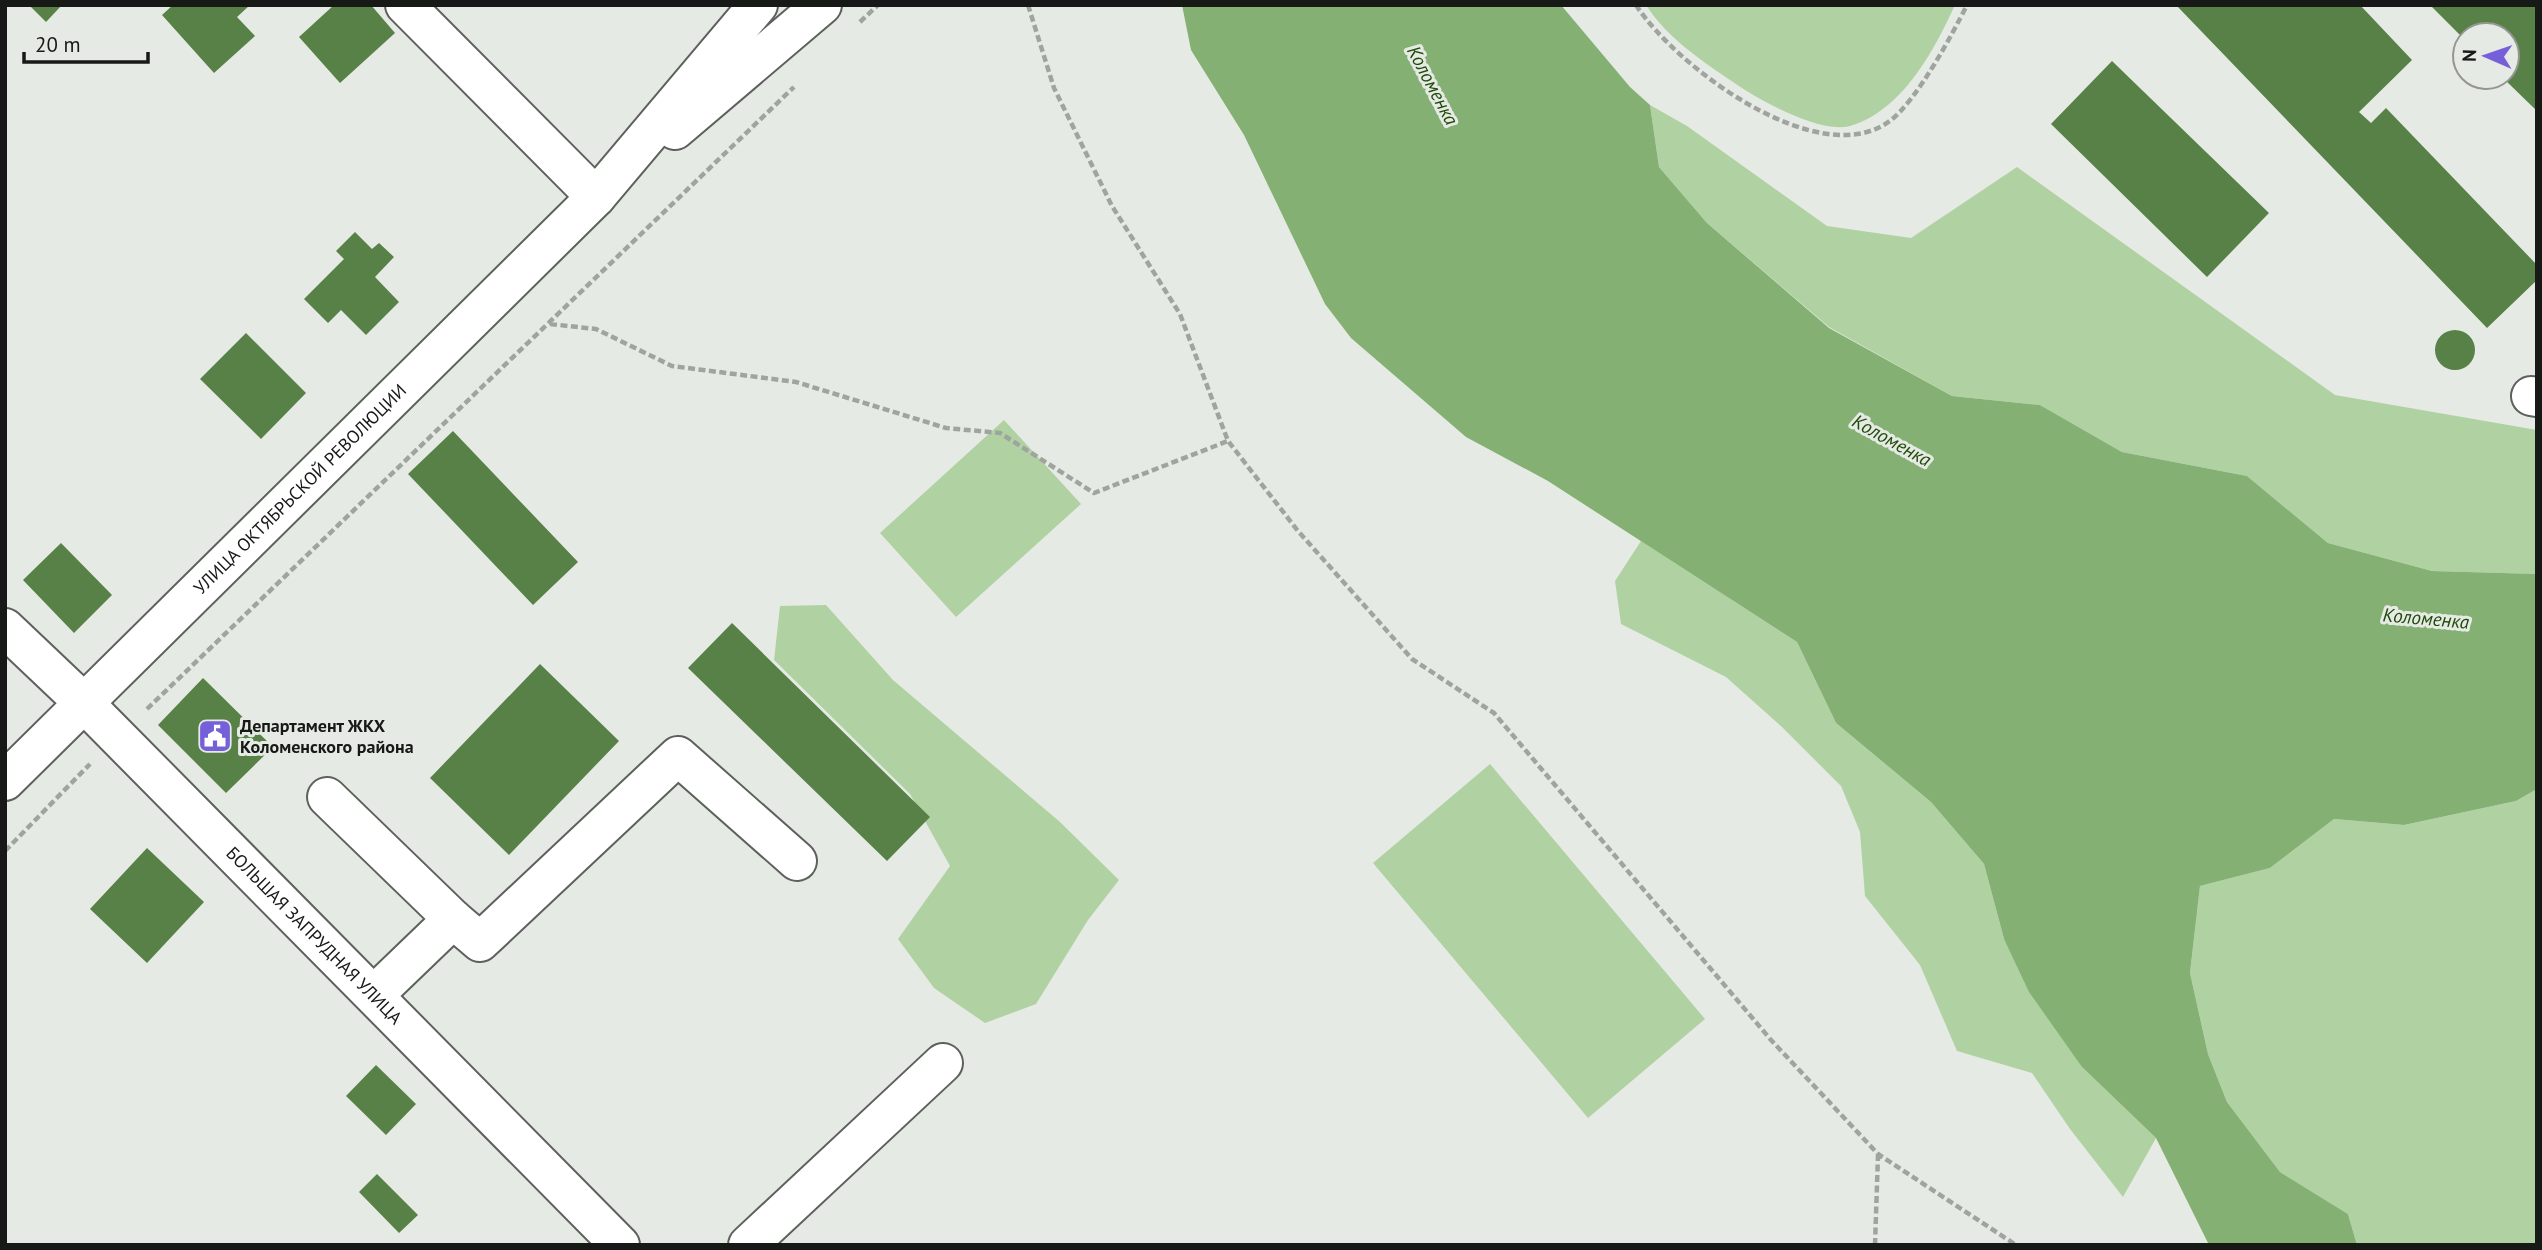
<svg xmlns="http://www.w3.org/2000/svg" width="2542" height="1250" viewBox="0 0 2542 1250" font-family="'PT Sans',sans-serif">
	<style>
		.green { fill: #b0d2a3 }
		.water { fill: #84b173 }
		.building { fill: #578146 }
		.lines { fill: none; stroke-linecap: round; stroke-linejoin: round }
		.minor-casing { stroke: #5d615c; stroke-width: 42 }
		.major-casing { stroke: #5d615c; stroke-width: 42 }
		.path { stroke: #a0a49f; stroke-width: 4.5; stroke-dasharray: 7 3.5; stroke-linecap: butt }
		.minor { stroke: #fff; stroke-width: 38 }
		.major { stroke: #fff; stroke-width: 38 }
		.labels { text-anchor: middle; stroke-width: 6; stroke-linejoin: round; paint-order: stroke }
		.street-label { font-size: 18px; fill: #171917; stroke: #e6eae4 }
		.poi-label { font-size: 18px; font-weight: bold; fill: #171917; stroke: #e6eae4; text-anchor: start }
		.water-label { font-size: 19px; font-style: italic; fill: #204a08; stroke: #e6eae4 }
	</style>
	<rect width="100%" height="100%" fill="#e6eae4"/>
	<path class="green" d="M1646,5H1955C1934,51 1902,111 1850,126C1819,134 1759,100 1733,82C1702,61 1667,38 1646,5Z
		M1650,105L1687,126L1827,226L1911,238L2017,167L2335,395L2537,430V574L2432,571L2328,543L2247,476L2122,452L2040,405L1952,396L1829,327L1707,223L1659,167Z
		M1004,420L1081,504L956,617L880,533Z
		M1641,541L1797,642L1836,723L1931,802L1984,864L2004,939L2082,1067L2156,1138L2123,1197L2070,1129L2032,1073L1957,1051L1920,965L1865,896L1860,832L1841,786L1783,728L1726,677L1621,624L1615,581Z
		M826,605L893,680L1060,822L1119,880L1088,920L1036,1004L985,1023L934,988L898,939L950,866L910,794L774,660L780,606Z
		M1490,764L1705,1019L1588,1118L1373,863Z
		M2537,789V1245H2357L2348,1214L2280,1172L2227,1102L2208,1054L2190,973L2200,886L2270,868L2334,819L2404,825L2516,801Z"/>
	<path class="water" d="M1182,5H1561L1630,87L1650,105L1659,167L1707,223L1829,328L1952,396L2040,405L2122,452L2247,476L2328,543L2432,571L2537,574V789L2516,801L2404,825L2334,819L2270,868L2200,886L2190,973L2208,1054L2227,1102L2280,1172L2348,1214L2357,1245H2209L2156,1138L2082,1067L2029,992L2004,939L1984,864L1931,802L1836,723L1797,642L1548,481L1466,437L1351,338L1325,304L1244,135L1191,50Z"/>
	<path class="building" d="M29,5H62L46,22Z
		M173,5H250L237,17L255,36L214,73L162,15Z
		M334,5H371L395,33L340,83L299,37Z
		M2176,5H2360L2412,60L2359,112L2371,123L2386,108L2537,265V280L2487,328Z
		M2430,5H2537V111L2502,77H2507V35H2465V40Z
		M2112,61L2269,213L2207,277L2051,124Z
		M355,232L372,249L379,243L394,257L375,277L399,302L366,335L341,310L328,323L304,299L344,259L336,251Z
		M2435 350a20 20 0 1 1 40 0a20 20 0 1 1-40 0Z
		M246,333L306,393L261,439L200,379Z
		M453,431L578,562L533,605L408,474Z
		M61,543L112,595L74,633L23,580Z
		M732,623L930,817L887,861L688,668Z
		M540,664L619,741L509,855L430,778Z
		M203,678L273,747L226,793L158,725Z
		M147,848L204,902L147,963L90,909Z
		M376,1065L416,1104L386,1135L346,1096Z
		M377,1174L418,1215L399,1233L359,1192Z"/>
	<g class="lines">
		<g class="minor-casing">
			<g id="minor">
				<path d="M405,5L596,197"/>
				<path d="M2531,396L2537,397"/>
				<path id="s1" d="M5,628L84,703L620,1245"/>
				<path d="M327,797L453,919L374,995"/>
				<path d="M453,919L480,942L678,756L797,861"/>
				<path d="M748,1245L943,1063"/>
			</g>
		</g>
		<g class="major-casing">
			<g id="major">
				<path d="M675,130L822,5"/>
				<path id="s2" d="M5,781L596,197L758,5"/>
			</g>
		</g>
		<path class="path" d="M1028,5L1054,88L1112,206L1180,314L1228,441L1298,531L1412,659L1494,713L1771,1040L1878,1154L2016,1245
			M1636,5C1675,66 1820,175 1891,120C1917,100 1952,35 1967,5
			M860,22L878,5
			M550,324L596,329L672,366L796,382L946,428L1000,433L1094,493L1228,441
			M147,709L794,87
			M5,851L90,764
			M1875,1245L1878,1155"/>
		<use href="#minor" class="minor"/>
		<use href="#major" class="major"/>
	</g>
	<defs>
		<g id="civic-square" transform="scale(1.75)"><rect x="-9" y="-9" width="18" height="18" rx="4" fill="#7560da" stroke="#e6eae4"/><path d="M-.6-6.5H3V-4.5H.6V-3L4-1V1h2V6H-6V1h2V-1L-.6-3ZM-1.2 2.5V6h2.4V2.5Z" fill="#fff"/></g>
	</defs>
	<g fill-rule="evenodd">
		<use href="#civic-square" x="215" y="736"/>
	</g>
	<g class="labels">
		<g class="street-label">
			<text dy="6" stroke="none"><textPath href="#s2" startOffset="415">УЛИЦА ОКТЯБРЬСКОЙ РЕВОЛЮЦИИ</textPath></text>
			<text dy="6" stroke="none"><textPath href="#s1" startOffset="436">БОЛЬШАЯ ЗАПРУДНАЯ УЛИЦА</textPath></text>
		</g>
		<g class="poi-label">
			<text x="240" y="732">Департамент ЖКХ<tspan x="240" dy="21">Коломенского района</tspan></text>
		</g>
		<g class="water-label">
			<text transform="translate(1433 85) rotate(62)" y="7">Коломенка</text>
			<text transform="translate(1892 440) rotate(29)" y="7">Коломенка</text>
			<text transform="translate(2426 618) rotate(5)" y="7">Коломенка</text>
		</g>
	</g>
	<rect width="2542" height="1250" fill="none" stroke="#171917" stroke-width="14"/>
	<g transform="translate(2486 56) rotate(272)"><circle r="33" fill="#e6eae4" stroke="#939692" stroke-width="2"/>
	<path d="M0-5L12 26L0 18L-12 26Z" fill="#7560da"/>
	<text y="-10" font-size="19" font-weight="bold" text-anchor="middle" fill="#171917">N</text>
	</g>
	<path d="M24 52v10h124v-10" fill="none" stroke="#171917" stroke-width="3.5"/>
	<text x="35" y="52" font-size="21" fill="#171917" stroke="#e6eae4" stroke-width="5" paint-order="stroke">20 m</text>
</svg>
